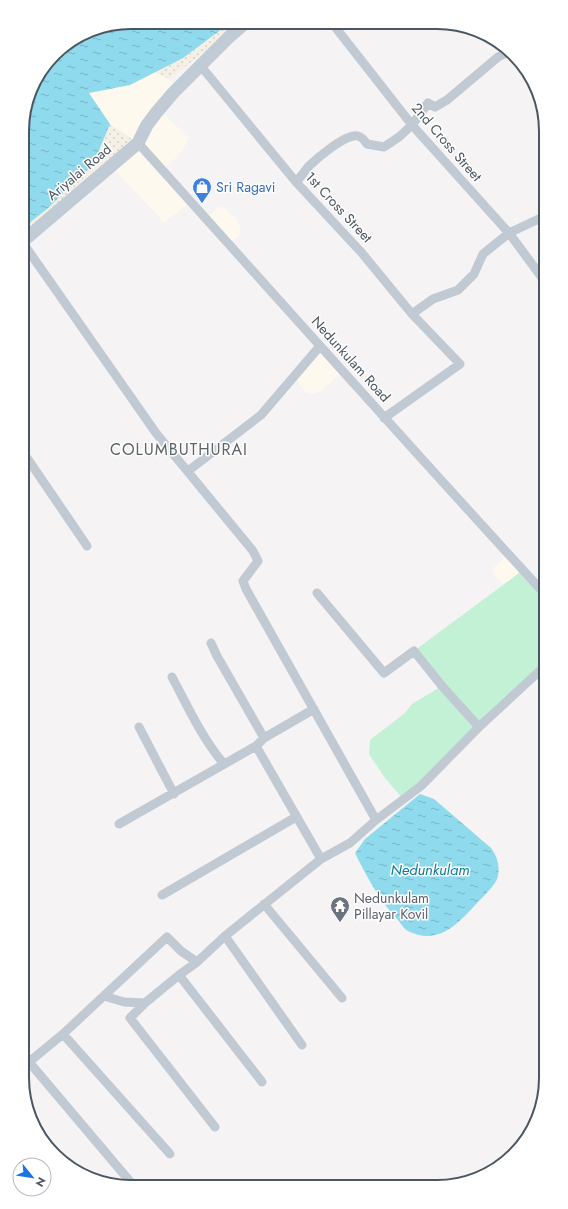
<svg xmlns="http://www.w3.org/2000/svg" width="568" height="1209" viewBox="0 0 568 1209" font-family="Jost,sans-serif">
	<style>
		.commercial { fill: #fdf9ef }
		.grass { fill: #c3f1d5 }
		.sand { fill: url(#sand-dots) }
		.water { fill: url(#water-ripples) }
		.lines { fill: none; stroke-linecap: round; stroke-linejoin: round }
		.street { stroke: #c1cad2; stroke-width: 9 }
		.secondary { stroke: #c1cbd6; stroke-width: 13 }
		.rail-casing { stroke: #b5b8bd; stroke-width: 4.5 }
		.rail { stroke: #fff; stroke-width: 3; stroke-dasharray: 9; stroke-linecap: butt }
		.labels { text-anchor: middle; stroke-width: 3; stroke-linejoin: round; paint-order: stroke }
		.street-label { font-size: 14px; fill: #4a5661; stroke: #fff }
		.shop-label { font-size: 14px; fill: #366cbe; stroke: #fff; text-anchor: start }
		.worship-label { font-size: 14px; fill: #5b616d; stroke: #fff; text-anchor: start }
		.water-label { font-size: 15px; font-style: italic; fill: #0c7c9b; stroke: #fff }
		.quarter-label { font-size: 16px; letter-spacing: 1px; fill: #5f6368; stroke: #fff }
		.rim { fill: none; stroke: #4a5661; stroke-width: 2 }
	</style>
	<defs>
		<pattern id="sand-dots" width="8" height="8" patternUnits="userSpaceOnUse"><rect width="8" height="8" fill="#f5f0e5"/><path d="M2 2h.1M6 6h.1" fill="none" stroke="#d4d0c7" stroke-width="1.8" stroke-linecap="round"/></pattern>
		<pattern id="water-ripples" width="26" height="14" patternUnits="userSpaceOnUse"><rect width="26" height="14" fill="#90daee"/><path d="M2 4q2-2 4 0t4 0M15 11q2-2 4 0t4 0" fill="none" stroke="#78b4c4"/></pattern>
	</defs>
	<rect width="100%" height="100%" fill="#f5f3f3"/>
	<path class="commercial" d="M155,72L169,79L182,90L160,110L189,138L185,146L178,156L162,170L191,202L162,224L160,218L113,168L137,143L110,124L88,93L130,85Z
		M221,206L236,218L241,227L239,236L228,243L206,218Z
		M320,346L342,371L331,382L316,394L307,393L300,386L296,377Z
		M509,555L523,570L504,584L496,578L492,570L495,566Z"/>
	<path class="grass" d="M523,570L544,593V667L403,799L385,778L369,754L370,740L405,713L412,704L442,686L414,651Z"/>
	<path class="sand" d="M230,23H243L169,79L155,72L183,58Z
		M110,124L138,143L23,241V228L47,209L93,165Z"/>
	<path class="water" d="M131,22L230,23L183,58L130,85L89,93L110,124L93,165L47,209L23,228L22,124L33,83L59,49L90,30Z
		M420,794L434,799L491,848C497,856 500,866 498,876C497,883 485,895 480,900C460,921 440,947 408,931C404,929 401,924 398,920C379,900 367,877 355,853L365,839Z"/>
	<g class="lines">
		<path class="street" d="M332,23L412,125L509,233L543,279
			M200,65L296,182L361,252L412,314L460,364L384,418
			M138,143C273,293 407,444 544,593
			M296,182C300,178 304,172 308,167C316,159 346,133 358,136C362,137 365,141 367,144L384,147L399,137L412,125L428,103L435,107L447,100L498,57L510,51
			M23,243L156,433L253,551L258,561L243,581L246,589L376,820
			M412,314L433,299L458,290L474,274L483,254L509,233L543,217
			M23,452L87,546
			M188,471L261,415L320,346
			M317,593L384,673L414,651L442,686L479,727
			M211,643L217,656L264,738
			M172,677C188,707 202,738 224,764
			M314,709L264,738L256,746L321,859
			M139,727L174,794
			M119,824L256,746
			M162,895L296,817
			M264,904L342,998
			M225,936L302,1045
			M197,962L179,975L262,1082
			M104,996L124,1002L145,1003L179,975
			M145,1003L130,1018L215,1127
			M63,1034L170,1154
			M29,1062L133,1185
			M26,1066L29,1062L63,1034L167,937L181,951L197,962L225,936L321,859L350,843L376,820L421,786L479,727L544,667"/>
		<path class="secondary" d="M23,241L138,143L147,125L156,113L173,93L229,37L245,23"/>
		<g class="rail-casing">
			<path id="rail" d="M518,1150L519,1149"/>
		</g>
		<use href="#rail" class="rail"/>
	</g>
	<defs>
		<g id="shop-pin" transform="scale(1)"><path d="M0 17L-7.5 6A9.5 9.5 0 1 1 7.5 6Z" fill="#3f7fe0" stroke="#fff"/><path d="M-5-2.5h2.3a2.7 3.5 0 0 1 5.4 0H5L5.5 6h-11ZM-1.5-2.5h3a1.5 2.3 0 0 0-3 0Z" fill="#fff"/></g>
		<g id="temple-pin" transform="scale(1)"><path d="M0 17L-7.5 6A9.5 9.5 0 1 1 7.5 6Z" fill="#6b7280" stroke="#fff"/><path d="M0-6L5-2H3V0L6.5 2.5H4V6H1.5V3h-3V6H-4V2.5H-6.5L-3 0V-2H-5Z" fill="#fff"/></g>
	</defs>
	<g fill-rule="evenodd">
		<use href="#shop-pin" x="202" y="187"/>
		<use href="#temple-pin" x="340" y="906"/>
	</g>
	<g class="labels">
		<g class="street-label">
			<text transform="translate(447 142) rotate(49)" y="5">2nd Cross Street</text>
			<text transform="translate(79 172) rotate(-40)" y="5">Ariyalai Road</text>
			<text transform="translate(339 207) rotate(47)" y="5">1st Cross Street</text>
			<text transform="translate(351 359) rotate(48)" y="5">Nedunkulam Road</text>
		</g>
		<g class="shop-label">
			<text x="216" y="192">Sri Ragavi</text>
		</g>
		<g class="worship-label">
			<text x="354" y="903">Nedunkulam<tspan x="354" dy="16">Pillayar Kovil</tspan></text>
		</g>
		<g class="water-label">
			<text x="430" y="875">Nedunkulam</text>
		</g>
		<g class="quarter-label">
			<text x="179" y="455">COLUMBUTHURAI</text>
		</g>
	</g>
	<path d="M0 0H568V1209H0ZM131 29H437A102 102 0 0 1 539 131V1078A102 102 0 0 1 437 1180H131A102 102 0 0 1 29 1078V131A102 102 0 0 1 131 29Z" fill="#fff" fill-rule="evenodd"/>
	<path class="rim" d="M131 29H437A102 102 0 0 1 539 131V1078A102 102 0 0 1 437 1180H131A102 102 0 0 1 29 1078V131A102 102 0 0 1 131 29Z"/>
	<g transform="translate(32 1177) rotate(120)"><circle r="19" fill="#ffffff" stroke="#b7bbc0"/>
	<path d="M0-3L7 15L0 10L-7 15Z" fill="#1a73e8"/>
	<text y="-6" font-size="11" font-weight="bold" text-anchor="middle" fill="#4a5661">N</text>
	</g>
</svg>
